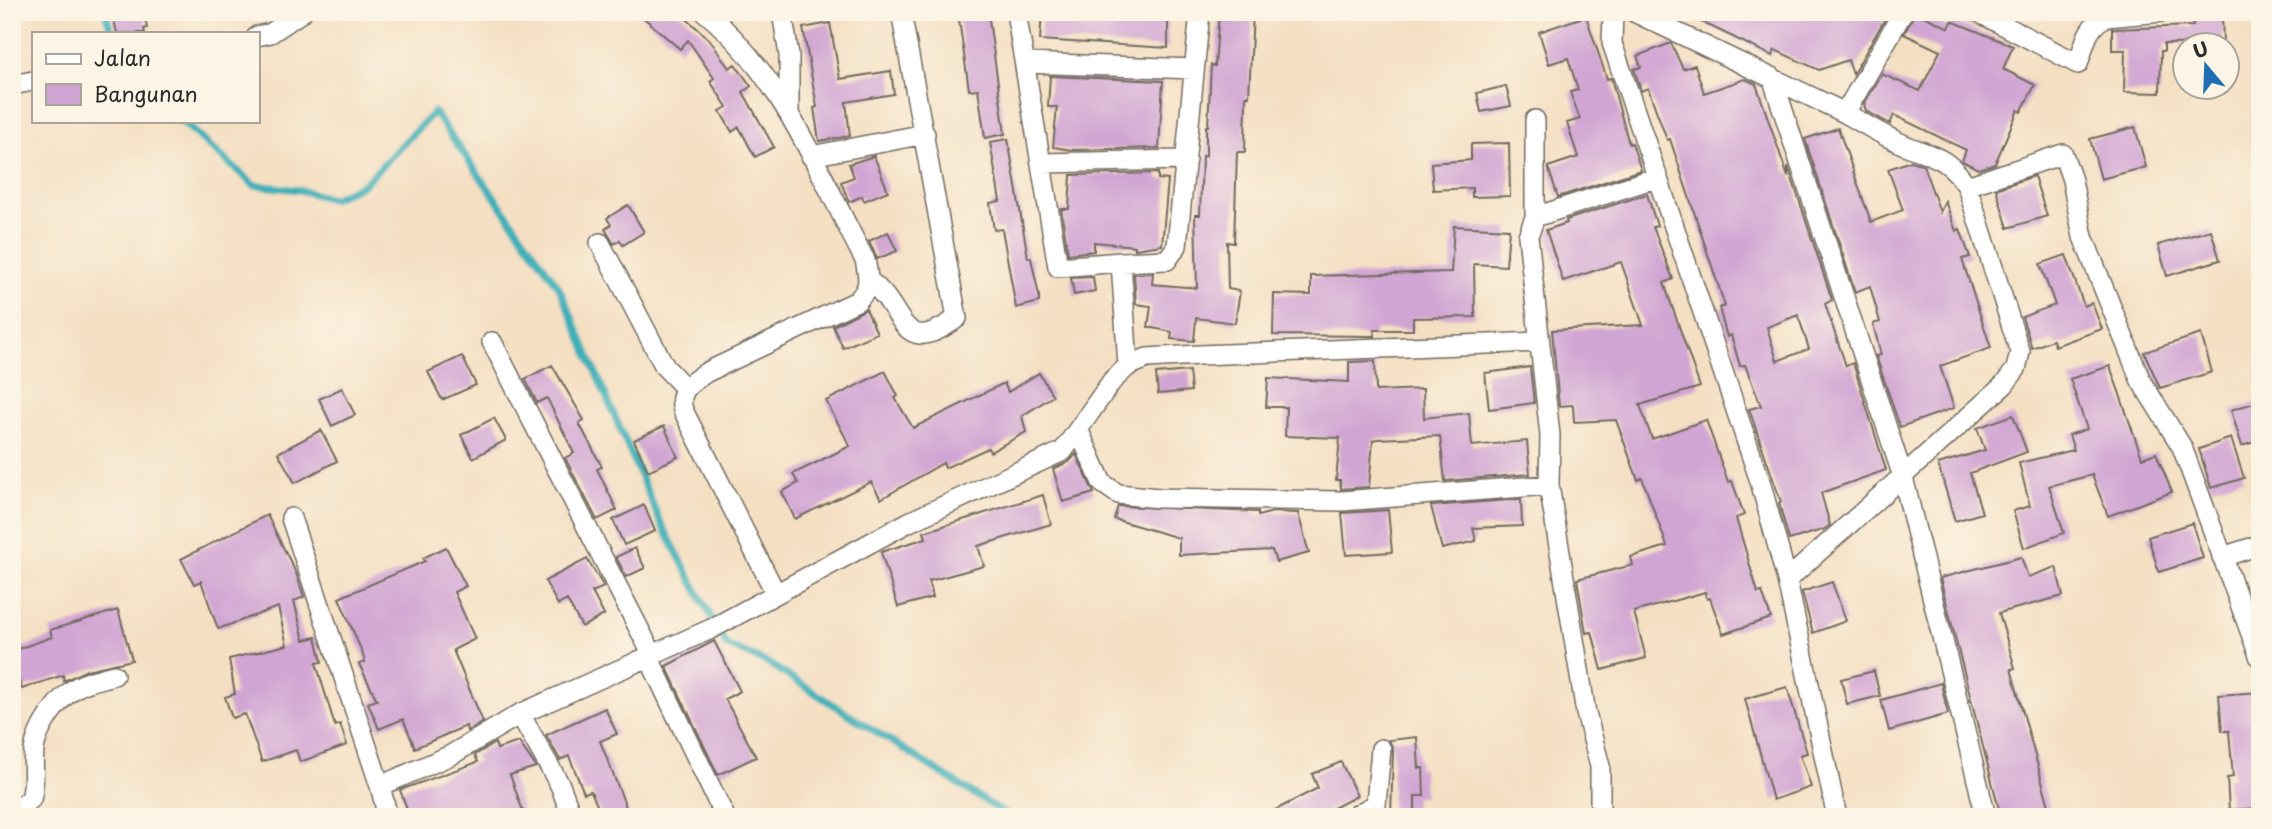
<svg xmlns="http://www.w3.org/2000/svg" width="2272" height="829" viewBox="0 0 2272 829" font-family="'Playpen Sans',sans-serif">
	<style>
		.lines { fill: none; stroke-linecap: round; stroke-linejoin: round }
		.stream { stroke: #3eafb8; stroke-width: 7 }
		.building { fill: #d1a5d3; fill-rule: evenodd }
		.street-casing { stroke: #716a60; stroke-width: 22 }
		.street { stroke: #fff; stroke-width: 19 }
	</style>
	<rect width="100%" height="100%" fill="#fcf5e5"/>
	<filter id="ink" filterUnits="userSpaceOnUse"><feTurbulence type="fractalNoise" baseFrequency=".0143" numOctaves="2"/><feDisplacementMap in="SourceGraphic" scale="14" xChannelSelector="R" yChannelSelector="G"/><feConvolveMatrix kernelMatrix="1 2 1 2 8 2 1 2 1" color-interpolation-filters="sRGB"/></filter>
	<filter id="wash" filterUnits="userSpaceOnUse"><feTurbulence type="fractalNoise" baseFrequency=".00686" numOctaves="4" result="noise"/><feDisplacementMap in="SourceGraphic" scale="28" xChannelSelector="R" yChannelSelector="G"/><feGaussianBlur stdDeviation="1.57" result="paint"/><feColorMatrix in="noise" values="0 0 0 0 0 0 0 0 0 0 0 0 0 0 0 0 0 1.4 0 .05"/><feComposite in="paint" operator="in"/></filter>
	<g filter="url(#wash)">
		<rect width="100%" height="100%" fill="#f4dfc2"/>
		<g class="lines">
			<path class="stream" d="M105,12L112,33
				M181,121L254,185L299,190L332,199L364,184L434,112L559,287L659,519L726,645L768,663L1010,817"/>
		</g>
		<g id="blocks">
			<path class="building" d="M126,12H144L147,28L144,29L145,33H117L113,16Z
				M637,12H679L710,40L729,68L735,64L751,86L743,92L774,147L755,157L739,127L732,132L720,111L727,107L710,81L714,78L688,40L680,49Z
				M958,12H988L1005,134L985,138L978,89L969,90Z
				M1042,12H1168V48L1040,40Z
				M1219,12H1253L1249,96H1246L1245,152H1237L1234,243L1227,242L1228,289L1240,291L1235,323L1196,318L1194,341L1171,339L1172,332L1148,327L1151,306L1136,304L1134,274L1153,273L1152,284L1197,288L1195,215H1200L1202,156H1206V126H1208L1211,65L1215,66Z
				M1681,12H1889L1853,74L1848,60L1819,70L1775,50L1772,56Z
				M1915,12L1949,28L1952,21L2013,46L2003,69L2035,85L2021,112L2018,110L1995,164L1978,169L1962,161L1966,150L1894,115L1890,124L1866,111L1864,104L1882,74L1920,91L1940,51L1904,34Z
				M2193,15H2222L2223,43L2164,44V51H2161L2160,93L2124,92L2125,50H2112V29L2193,26Z
				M1586,16L1607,79L1611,78L1629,144L1632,143L1641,170L1558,197L1548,167L1578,157L1567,123L1580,119L1570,92L1578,90L1568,58L1549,64L1539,32Z
				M830,23L840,79L891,71L894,94L846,102L850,136L819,141L814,108L817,107L803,28Z
				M1671,43L1683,69L1695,65L1704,93L1745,79L1756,84L1788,177V166L1832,300L1825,304L1846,366L1853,363L1886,470L1821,493L1830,525L1825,529L1789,540L1779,503L1781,502L1749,409L1761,406L1745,365L1740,366L1731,335L1727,337L1719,308L1725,306L1670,139L1667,140L1648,88L1641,91L1634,69L1641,67L1637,56ZM1798,315L1809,349L1777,361L1767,327Z
				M1050,76L1163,81L1159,148L1072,150L1053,147L1057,107H1048Z
				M1506,86L1511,106L1481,112L1477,93Z
				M2135,127L2146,167L2101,179L2090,139Z
				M1838,128L1871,222L1903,210L1888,169L1911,161L1923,165L1940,212L1945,201L1956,231L1960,229L1970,257L1962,259L1991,348L1940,366L1954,408L1900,427L1876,356L1881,355L1873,324L1880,322L1870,286L1855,292L1805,139Z
				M1008,139L1028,258H1031L1039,295V302L1016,308L1002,229L994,230L990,203L1000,201L990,142Z
				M1509,143L1510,196L1472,197V188L1433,190L1431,163L1471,160V144Z
				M874,156L888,191L864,201L862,196L849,202L841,182L854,177L849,164Z
				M1158,173V179L1168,180L1162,245L1135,249V246L1094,242V251L1068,254L1061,209H1069L1071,175Z
				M2034,176L2047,216L2008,228L1996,189Z
				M1647,194L1657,226L1653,227L1673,279L1664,283L1700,387L1640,405L1652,439L1706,420L1728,482L1732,481L1744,515L1736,518L1758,593L1762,592L1771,618L1723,634L1710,598L1707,599L1705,592L1634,612L1646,658L1602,670L1592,632L1586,633L1577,579L1633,565L1631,557L1667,546L1642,478L1638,480L1616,420L1574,422L1573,405L1559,406L1552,330L1643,325L1621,262L1563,281L1546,230L1567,223L1566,220Z
				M628,205L644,232L623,245L620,240L614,244L605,229L611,225L607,218Z
				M1454,226L1509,229L1506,266L1474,264L1475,317L1413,318V330H1374L1375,336L1273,335L1274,294L1311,295V276L1451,272Z
				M2211,230L2220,260L2167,276L2158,245Z
				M888,232L897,251L877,259L869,241Z
				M2066,255L2084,306L2092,303L2102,329L2055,346L2053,340L2032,348L2022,317L2055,305L2040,264Z
				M1093,277L1095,291L1074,295L1071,278Z
				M866,309L877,333L843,348L833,326Z
				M2201,334L2212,372L2160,388L2144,352Z
				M462,356L476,385L442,400L428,372Z
				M1375,361L1376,391L1423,389L1424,418L1469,413L1472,446L1527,441L1530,474L1445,481L1440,436L1377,439L1373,440L1369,487L1341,489L1340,480H1336L1340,438L1285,436L1286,407H1266L1268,378L1349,382V362Z
				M552,365L584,420L579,423L602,467L597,469L617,510L597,520L565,458L574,453L547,398L537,403L525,379Z
				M2110,366L2142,458L2156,453L2172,492L2108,516L2092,475L2049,486L2064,533L2024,548L2013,511L2030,506L2019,463L2074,450L2069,435L2087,429L2070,379Z
				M1530,367L1534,403L1489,409L1485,373Z
				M885,371L898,396L895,398L913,428L1004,383L1008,392L1039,373L1053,396L1022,416L1026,432L990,452L988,448L945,468L943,463L881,499L871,482L795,519L782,492L798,483L793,474L850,446L826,401Z
				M1189,371L1191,391L1158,394L1156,374Z
				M342,388L355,415L332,426L319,399Z
				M2260,401V440L2242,446L2231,410Z
				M2013,415L2027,452L1970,473L1982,513L1955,521L1938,464L1985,450L1977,428Z
				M494,418L506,440L473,458L461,435Z
				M664,426L678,457L648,471L634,440Z
				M321,430L337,461L295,483L278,453Z
				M2231,438L2244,478L2211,488L2199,449Z
				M1076,454L1094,493L1063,502L1053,469L1069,462Z
				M1043,495L1051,524L978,546L984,566L929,581L933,597L898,607L881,552L926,538L924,532Z
				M1521,499L1522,526L1473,528L1476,541L1442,549L1431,506Z
				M644,505L655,531L624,545L613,520Z
				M1118,506L1258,512V516L1273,512L1298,513L1309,553L1276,562L1272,550L1179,555V538L1114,519Z
				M1388,510L1392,552L1346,555L1342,513Z
				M267,515L296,573L304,597L294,601L304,640L316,637L322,662L316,663L335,726L340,724L347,745L300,762L296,750L262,762L245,714L232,718L225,697L235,694L229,659L287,645L278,607L218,629L201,581L194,584L181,559Z
				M2192,523L2203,558L2159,572L2148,537Z
				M446,547L466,586L454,592L475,639L453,650L483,722L467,731L466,726L415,748L403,719L379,729L368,703L377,700L359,664L365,662L362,652L339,598L425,561L423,558Z
				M635,548L645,568L626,577L616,557Z
				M2021,557L2028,577L2056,567L2063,596L1999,613L2015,668L2011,669L2052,817H2001L1940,578Z
				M587,559L604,587L592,592L604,615L582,627L567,600L558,605L545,581Z
				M1832,582L1846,621L1813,633L1802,592Z
				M118,610L132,660L87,670L64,681L63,675L22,689L12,662V651L52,637L50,630Z
				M714,641L740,691L725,699L756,757L718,775L666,666Z
				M1874,671L1880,696L1847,704L1841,679Z
				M1941,683L1948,714L1889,731L1881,700Z
				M1787,687L1807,753L1800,755L1811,787L1773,800L1745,699Z
				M2260,692V808L2229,810L2227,778L2233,777L2229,731H2222L2219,695Z
				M605,708L617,734L600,741L630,817H602L591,791L584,793L569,756L560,760L546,735Z
				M1417,737L1419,768H1423L1424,796H1415V817H1391L1393,749L1389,740Z
				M519,742L536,767L510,775L525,817H410L400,790L478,762L475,755L495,743L497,749Z
				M1341,762L1357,796L1316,817H1262L1318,788L1312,774Z"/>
		</g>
	</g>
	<g filter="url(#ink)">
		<use href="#blocks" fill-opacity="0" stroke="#716a60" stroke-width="2"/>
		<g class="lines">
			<g class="street-casing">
				<path id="street" d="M705,12C783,75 819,175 865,260C869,278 871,287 857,301L707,372C691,383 677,390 683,410L775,592
					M782,12L789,55V112
					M1016,12L1058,267L1121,262
					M1613,12L1612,43L1760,481L1787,580L1837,817
					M1634,12L1845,113
					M1978,12L2078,64C2085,45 2086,26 2106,17L2162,12
					M257,36L271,33L302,12
					M1026,63L1194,69
					M1772,77L1903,477L1986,817
					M12,85L33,81
					M1535,120V217
					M811,156L925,134
					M1041,163L1186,160
					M1967,186L2063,154L2072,180L2083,237L2141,381L2182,447L2260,658
					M600,243L665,367L685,388
					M869,281C907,308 898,361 957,318L901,12
					M492,342L653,656
					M1128,366L1121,262L1167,260L1177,246L1200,12
					M1079,431L1102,483L1118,494L1159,498L1342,501L1549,485
					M291,518L380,786
					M2222,557L2260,545
					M1787,580L2004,385L2016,369L2020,352L1967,186C1945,152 1927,157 1894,140C1877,132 1861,122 1845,113L1903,12
					M649,658L725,817
					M520,714L560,785L572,817
					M1376,804L1381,749
					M12,813L31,799C36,782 32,767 34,750C37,728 58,698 77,687C87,681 103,678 114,675
					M388,817L380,786L451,755L520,714L711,629L909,522L1063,451L1112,381L1128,366L1147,358L1199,355L1539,342
					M1353,817L1376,804L1375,816
					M1600,817V766L1586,713L1549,485L1550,435L1528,236L1535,217L1658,177"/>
			</g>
			<use href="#street" class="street"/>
		</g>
	</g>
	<rect width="2272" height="829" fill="none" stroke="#fcf5e5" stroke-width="42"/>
	<rect x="32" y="32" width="228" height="91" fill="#fcf5e5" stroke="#a8a49b" stroke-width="2"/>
	<rect x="46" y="54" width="35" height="10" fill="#ffffff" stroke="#a8a49b" stroke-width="2"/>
	<text x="94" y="66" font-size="21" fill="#2b2b2b">Jalan</text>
	<rect x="46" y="84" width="35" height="21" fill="#d1a5d3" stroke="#a8a49b" stroke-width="2"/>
	<text x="94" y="102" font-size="21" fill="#2b2b2b">Bangunan</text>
	<g transform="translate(2206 66) rotate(341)"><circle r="33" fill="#fcf5e5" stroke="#a8a49b" stroke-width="2"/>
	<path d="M0-5L12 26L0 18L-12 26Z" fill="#1f6fb2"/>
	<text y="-10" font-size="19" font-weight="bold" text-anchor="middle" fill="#2b2b2b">U</text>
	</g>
</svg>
